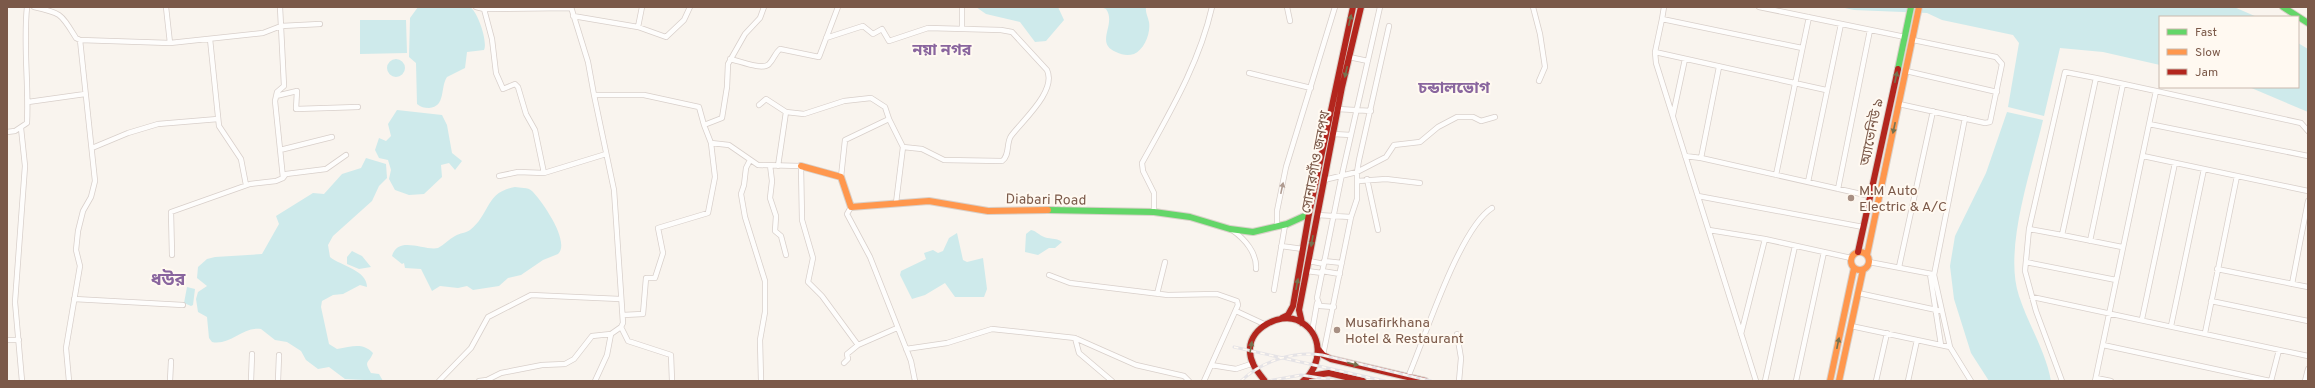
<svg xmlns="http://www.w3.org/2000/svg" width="2315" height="388" viewBox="0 0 2315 388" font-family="Overpass,'Noto Sans Bengali',sans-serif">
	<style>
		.water { fill: #ceeaeb }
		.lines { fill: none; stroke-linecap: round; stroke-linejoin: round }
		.street-casing { stroke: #d8cfca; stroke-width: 6 }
		.fast-casing { stroke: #d9d0c9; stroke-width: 8 }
		.slow-casing { stroke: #d9d0c9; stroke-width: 8 }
		.jam-casing { stroke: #d9d0c9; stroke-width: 8 }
		.street { stroke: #fefdfc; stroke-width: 4.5 }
		.fast { stroke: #63d668; stroke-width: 6 }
		.slow { stroke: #ff974d; stroke-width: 6 }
		.jam { stroke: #b3261e; stroke-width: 6 }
		.rail-casing { stroke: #e5e3e6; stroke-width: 3 }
		.rail { stroke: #fff9f1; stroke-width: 1.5; stroke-dasharray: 4.5; stroke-linecap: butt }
		.oneway { fill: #76724f }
		.oneway2 { fill: #af9b91 }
		.poi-dot { fill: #a78f83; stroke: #fff9f1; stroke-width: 1.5 }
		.labels { text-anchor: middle; stroke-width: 4; stroke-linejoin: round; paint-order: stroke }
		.street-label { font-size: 14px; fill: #7b5949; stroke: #fff9f1 }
		.poi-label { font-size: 14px; fill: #7b5949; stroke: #fff9f1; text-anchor: start }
		.quarter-label { font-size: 16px; font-weight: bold; fill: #89659e; stroke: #fff9f1 }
		.district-label { font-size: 18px; font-weight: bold; fill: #89659e; stroke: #fff9f1 }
	</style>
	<rect width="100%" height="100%" fill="#f9f4ee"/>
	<path class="water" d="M418,7H470C478,12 488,42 484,50L467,52L465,68L447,77C440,87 446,107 429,108C424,108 421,107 417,104L416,63L409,57L410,18Z
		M976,7H1058L1064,20L1046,41L1035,42L1020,22L986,14Z
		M1101,7H1146C1145,12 1148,17 1149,22C1151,33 1144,50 1134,54C1128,56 1122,55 1116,52C1094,43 1117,24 1106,9Z
		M1840,7H2234L2257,17H2160V65L2103,52L2060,48L2044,116L2008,107L2019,43L2013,35L1942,20L1927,13L1854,10Z
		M360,20H406L407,53L360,54Z
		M2298,43L2308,49V112L2249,87H2298Z
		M387 68a9 9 0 1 1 18 0a9 9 0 1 1-18 0Z
		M397,110L442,115L447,125L452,153L462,161L455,170L449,163L441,165L442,177L424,194L409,195L395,190L389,179L391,170L388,160L379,158L375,150L379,138L386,141L391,136L388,124Z
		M2007,112L2043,120C2032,168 2003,249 2019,296C2028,324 2046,352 2051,381H1989L1971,353L1954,299L1950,266L1955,236L1986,173Z
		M366,158L386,164L387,178L379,186L372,201L333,236L328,245L330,257C341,266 367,270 367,287L360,285L343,294L333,295L322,301L321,307L329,344L337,349C352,347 362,342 373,353C369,364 363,360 371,373L379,374L383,381L345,379L329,367L318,369L306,360L301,351L287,342L275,340L261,329C243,326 230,346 212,342L209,338L207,317L198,312L196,299L198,292L207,286L197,278L198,267L207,259L215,257L262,254L279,224L276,216L313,193L324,194L342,174L361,168Z
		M515,187C520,188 528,187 532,191C542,201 571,242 558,254L543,260L521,275L508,278L499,286L473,290L467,286L458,288L440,286L432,291L421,269L405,268L404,263L402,264L392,256C398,235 424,251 438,248C444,245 449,239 455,236C460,233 466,233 470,230C490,215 485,192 515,187Z
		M1031,230C1036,231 1038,234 1042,236C1049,240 1056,237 1062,242L1055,248H1049L1038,255L1025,252L1026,234Z
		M957,233L963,260L967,262L983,258L987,289L984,297H955L945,283L925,295L912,299L900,275L901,271L926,259L924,253L933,250L938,253L943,251L949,238Z
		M352,251L362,256L371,267L359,269L347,264V257Z
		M187,287L195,289L193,305L191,306L184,303Z"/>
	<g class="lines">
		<g class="street-casing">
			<path id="street" d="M34,7C62,13 61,14 76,38L80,40
				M166,7L170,43
				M476,7L484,9L492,39L496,73L503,89L515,84L518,87L526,114L535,130L544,173L518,172L499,176
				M571,7L588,62L594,95H644L699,107L704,125
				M764,7L760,18L745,34L728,64L727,87L722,118L704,125L711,143L729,145L758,165L801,166L802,220L813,258L808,282L822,296L858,345
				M962,7V29
				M1287,7L1290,21
				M1533,7L1540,34L1545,67L1539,81
				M1664,7L1662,19L1802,48L1662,19L1655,52L1656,63L1756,381
				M1759,7L1905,37
				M484,9L571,8
				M573,16L638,27L666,37L684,20L690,7
				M638,27L642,7
				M826,38L863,26L873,34L882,29L889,41L928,28L1001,30L1012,32L1047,70C1057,91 1022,121 1011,136C1006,143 1010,156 1002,161L944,160L922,149L903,147L889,119L845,140L841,177
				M210,39L219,126L241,159L246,185
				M1655,52L1826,90
				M1349,57L1368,61
				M730,59C740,61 763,71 769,64C774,59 775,53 780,49L819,57L838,7
				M1906,71L1997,92
				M1249,73L1311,88
				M2156,91L2301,123L2308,131
				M594,95L614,190L623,323L621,327L611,334L607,355L595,381
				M276,96L297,91L296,109L358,107
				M28,102L85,94
				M1899,104L1985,123L1990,122L2002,64L1996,57L1913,40
				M759,105L766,99L786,112
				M1338,109L1371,111
				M1673,115L1685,59
				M1965,118L1934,275L1950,347L1971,381
				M2149,124L2308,156
				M21,128L25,166L15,302L22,381
				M7,132L15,131L27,123C29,84 23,46 27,7
				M1333,134L1351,135
				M92,148L128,133L158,124L218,119
				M280,150L332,137
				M1685,156L1701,158L1870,196
				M2143,156L2308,191
				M1701,158L1719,67
				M750,160L746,168L744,185L741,194L745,217L765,281V312L760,340L761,381
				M770,165L772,181L770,198L776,216L775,231L781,236L786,255
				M778,166L786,112L804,114L844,101L871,98L885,107L889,119
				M544,173L606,154
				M1776,175L1809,17
				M283,178L286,174L326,169L346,155
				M1367,179L1378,230
				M1324,180L1357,172L1386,157L1394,145L1420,142L1438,127L1457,117H1473L1481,121L1495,117
				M1358,181L1386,179L1420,183
				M1808,182L1841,24
				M1838,189L1870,30
				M1698,196L1863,227
				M896,203L903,147
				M851,207L847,214L870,257L911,361L915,381
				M1154,212V193L1143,171L1142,163C1170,112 1199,64 1212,7
				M1317,215L1351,217
				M1277,227V211L1286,167L1335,7
				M2029,229L2062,235L2096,78L2156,91L2095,381
				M1232,230C1245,239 1257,253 1256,269
				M1709,230L1765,239L1851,258
				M2062,235L2122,247
				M2090,241L2123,84
				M1281,246L1303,249
				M172,255L171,212L250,184L276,181L283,178L275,101L277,92L284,86L280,7
				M1309,261L1324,264
				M1324,261L1342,263
				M1869,262L1932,274
				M2026,262L2116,280
				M1899,267L1933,111
				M2217,269L2308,287
				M1307,271L1322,273
				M1322,271L1340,274
				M1930,274L1941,345
				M1049,275L1070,283L1168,295L1217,294L1237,301L1238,305L1204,381
				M2292,284L2308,201
				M1274,290L1285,225
				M1858,293L1941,311
				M1157,294L1165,262
				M2032,297L2308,356
				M74,299L183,305
				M2211,301L2308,321
				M1334,307L1320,306L1317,298L1341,179L1380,7
				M1236,311L1264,324
				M623,315L643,314L646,278H655L663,253L658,228L708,213L715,177L711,143
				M2142,319L2175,163
				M1851,326L1950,347
				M2171,326L2204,169
				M621,327L628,341L671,355L672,381
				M1312,332L1317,303
				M2205,333L2237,176
				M1457,334L1461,358L1459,381
				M1741,334L1765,239
				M1075,338L1079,353L1112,381
				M7,340H19
				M2103,345L2270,381
				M906,349L947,343L992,329L1075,338L1136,365L1184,376L1189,381
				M1323,355L1351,217L1357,199V172L1359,160L1389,26
				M844,363L848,359L847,354L858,345L897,328
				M1211,365L1236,369L1251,364
				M1408,377C1425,338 1459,229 1492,208
				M2096,378L2111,381
				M69,381L66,348L80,266L76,250L78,231L83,211L91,197L95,181L80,40L170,43L263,33L281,26L320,24
				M170,381L171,361
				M251,381L252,354
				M278,381L279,355
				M439,381L471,348L488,317L531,295L620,299
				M479,381L487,380L501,373L542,365L565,364L574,359L592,336L611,334
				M1765,381L1795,246
				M1796,381L1824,252
				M1876,381L1887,333
				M1908,381L1917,340
				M2062,381L2036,311L2025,271L2029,229L2065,72L2096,78
				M2271,381L2279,350
				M2305,381L2308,369"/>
		</g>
		<g class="fast-casing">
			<path id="fast" d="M2283,7L2308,23
				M1898,69L1911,7
				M1048,210L1154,212L1190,217L1230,229L1253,232L1287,224L1309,214"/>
		</g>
		<g class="slow-casing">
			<path id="slow" d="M801,166L841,177L851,207L929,201L988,211L1048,210
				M1851 261a9 9 0 1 1 18 0a9 9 0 1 1-18 0Z
				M1867,255L1919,7
				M1830,381L1854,268
				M1839,381L1863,270"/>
		</g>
		<g class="jam-casing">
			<path id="jam" d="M1858,252L1898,69
				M1282,318L1288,315L1293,306L1309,214L1353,7
				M1302,323L1299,310L1342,87L1361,7
				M1318,349L1323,355L1331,359L1425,381
				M1310,376L1329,373L1363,381
				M1265,381C1257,371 1249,362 1250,348C1251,328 1279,313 1297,320C1324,332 1323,365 1303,381"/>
		</g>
		<use href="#street" class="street"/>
		<use href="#fast" class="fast"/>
		<use href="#slow" class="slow"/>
		<use href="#jam" class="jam"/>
		<g class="rail-casing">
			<path id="rail" d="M1234,347L1385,381
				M1241,381C1262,361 1293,351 1322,355L1431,381
				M1268,381L1301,375L1340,381"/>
		</g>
		<use href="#rail" class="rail"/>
	</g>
	<defs><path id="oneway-solid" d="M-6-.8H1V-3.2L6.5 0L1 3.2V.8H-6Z"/></defs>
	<g class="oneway">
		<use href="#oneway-solid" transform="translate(1350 20) rotate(-77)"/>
		<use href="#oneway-solid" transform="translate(1346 72) rotate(103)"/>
		<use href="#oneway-solid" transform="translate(1896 77) rotate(-78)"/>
		<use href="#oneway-solid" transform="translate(1894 128) rotate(102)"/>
		<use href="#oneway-solid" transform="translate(1312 241) rotate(100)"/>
		<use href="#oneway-solid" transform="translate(1297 284) rotate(-79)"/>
		<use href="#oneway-solid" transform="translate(1838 343) rotate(-78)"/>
		<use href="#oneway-solid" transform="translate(1251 347) rotate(-80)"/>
		<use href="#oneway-solid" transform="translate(1353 364) rotate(13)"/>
	</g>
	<use class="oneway2" href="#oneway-solid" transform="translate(1282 188) rotate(-78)"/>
	<g class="poi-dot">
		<circle cx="1851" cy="198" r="4"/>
		<circle cx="1337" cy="330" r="4"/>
	</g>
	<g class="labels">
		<g class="street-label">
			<text transform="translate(1871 132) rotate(-78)" y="5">অ্যাভেনিউ ৯</text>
			<text transform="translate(1315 162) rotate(-79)" y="5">সোনারগাঁও জনপথ</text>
			<text transform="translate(1046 199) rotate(1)" y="5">Diabari Road</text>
		</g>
		<g class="poi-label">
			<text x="1859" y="195">M.M Auto<tspan x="1859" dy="16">Electric &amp; A/C</tspan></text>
			<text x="1345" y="327">Musafirkhana<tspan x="1345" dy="16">Hotel &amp; Restaurant</tspan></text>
		</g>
		<g class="quarter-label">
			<text x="942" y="55">নয়া নগর</text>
			<text x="1454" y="93">চন্ডালভোগ</text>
		</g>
		<g class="district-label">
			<text x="168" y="285">ধউর</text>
		</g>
	</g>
	<rect width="2315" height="388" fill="none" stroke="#7b5949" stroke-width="16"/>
	<rect x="2159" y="16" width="140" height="72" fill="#fff9f1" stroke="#cab9ae"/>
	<rect x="2167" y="29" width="20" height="6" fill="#63d668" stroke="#cab9ae"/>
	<text x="2195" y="36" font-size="12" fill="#7b5949">Fast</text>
	<rect x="2167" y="49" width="20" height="6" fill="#ff974d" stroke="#cab9ae"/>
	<text x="2195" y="56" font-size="12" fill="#7b5949">Slow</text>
	<rect x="2167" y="69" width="20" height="6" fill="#b3261e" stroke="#cab9ae"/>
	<text x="2195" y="76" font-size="12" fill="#7b5949">Jam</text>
</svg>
